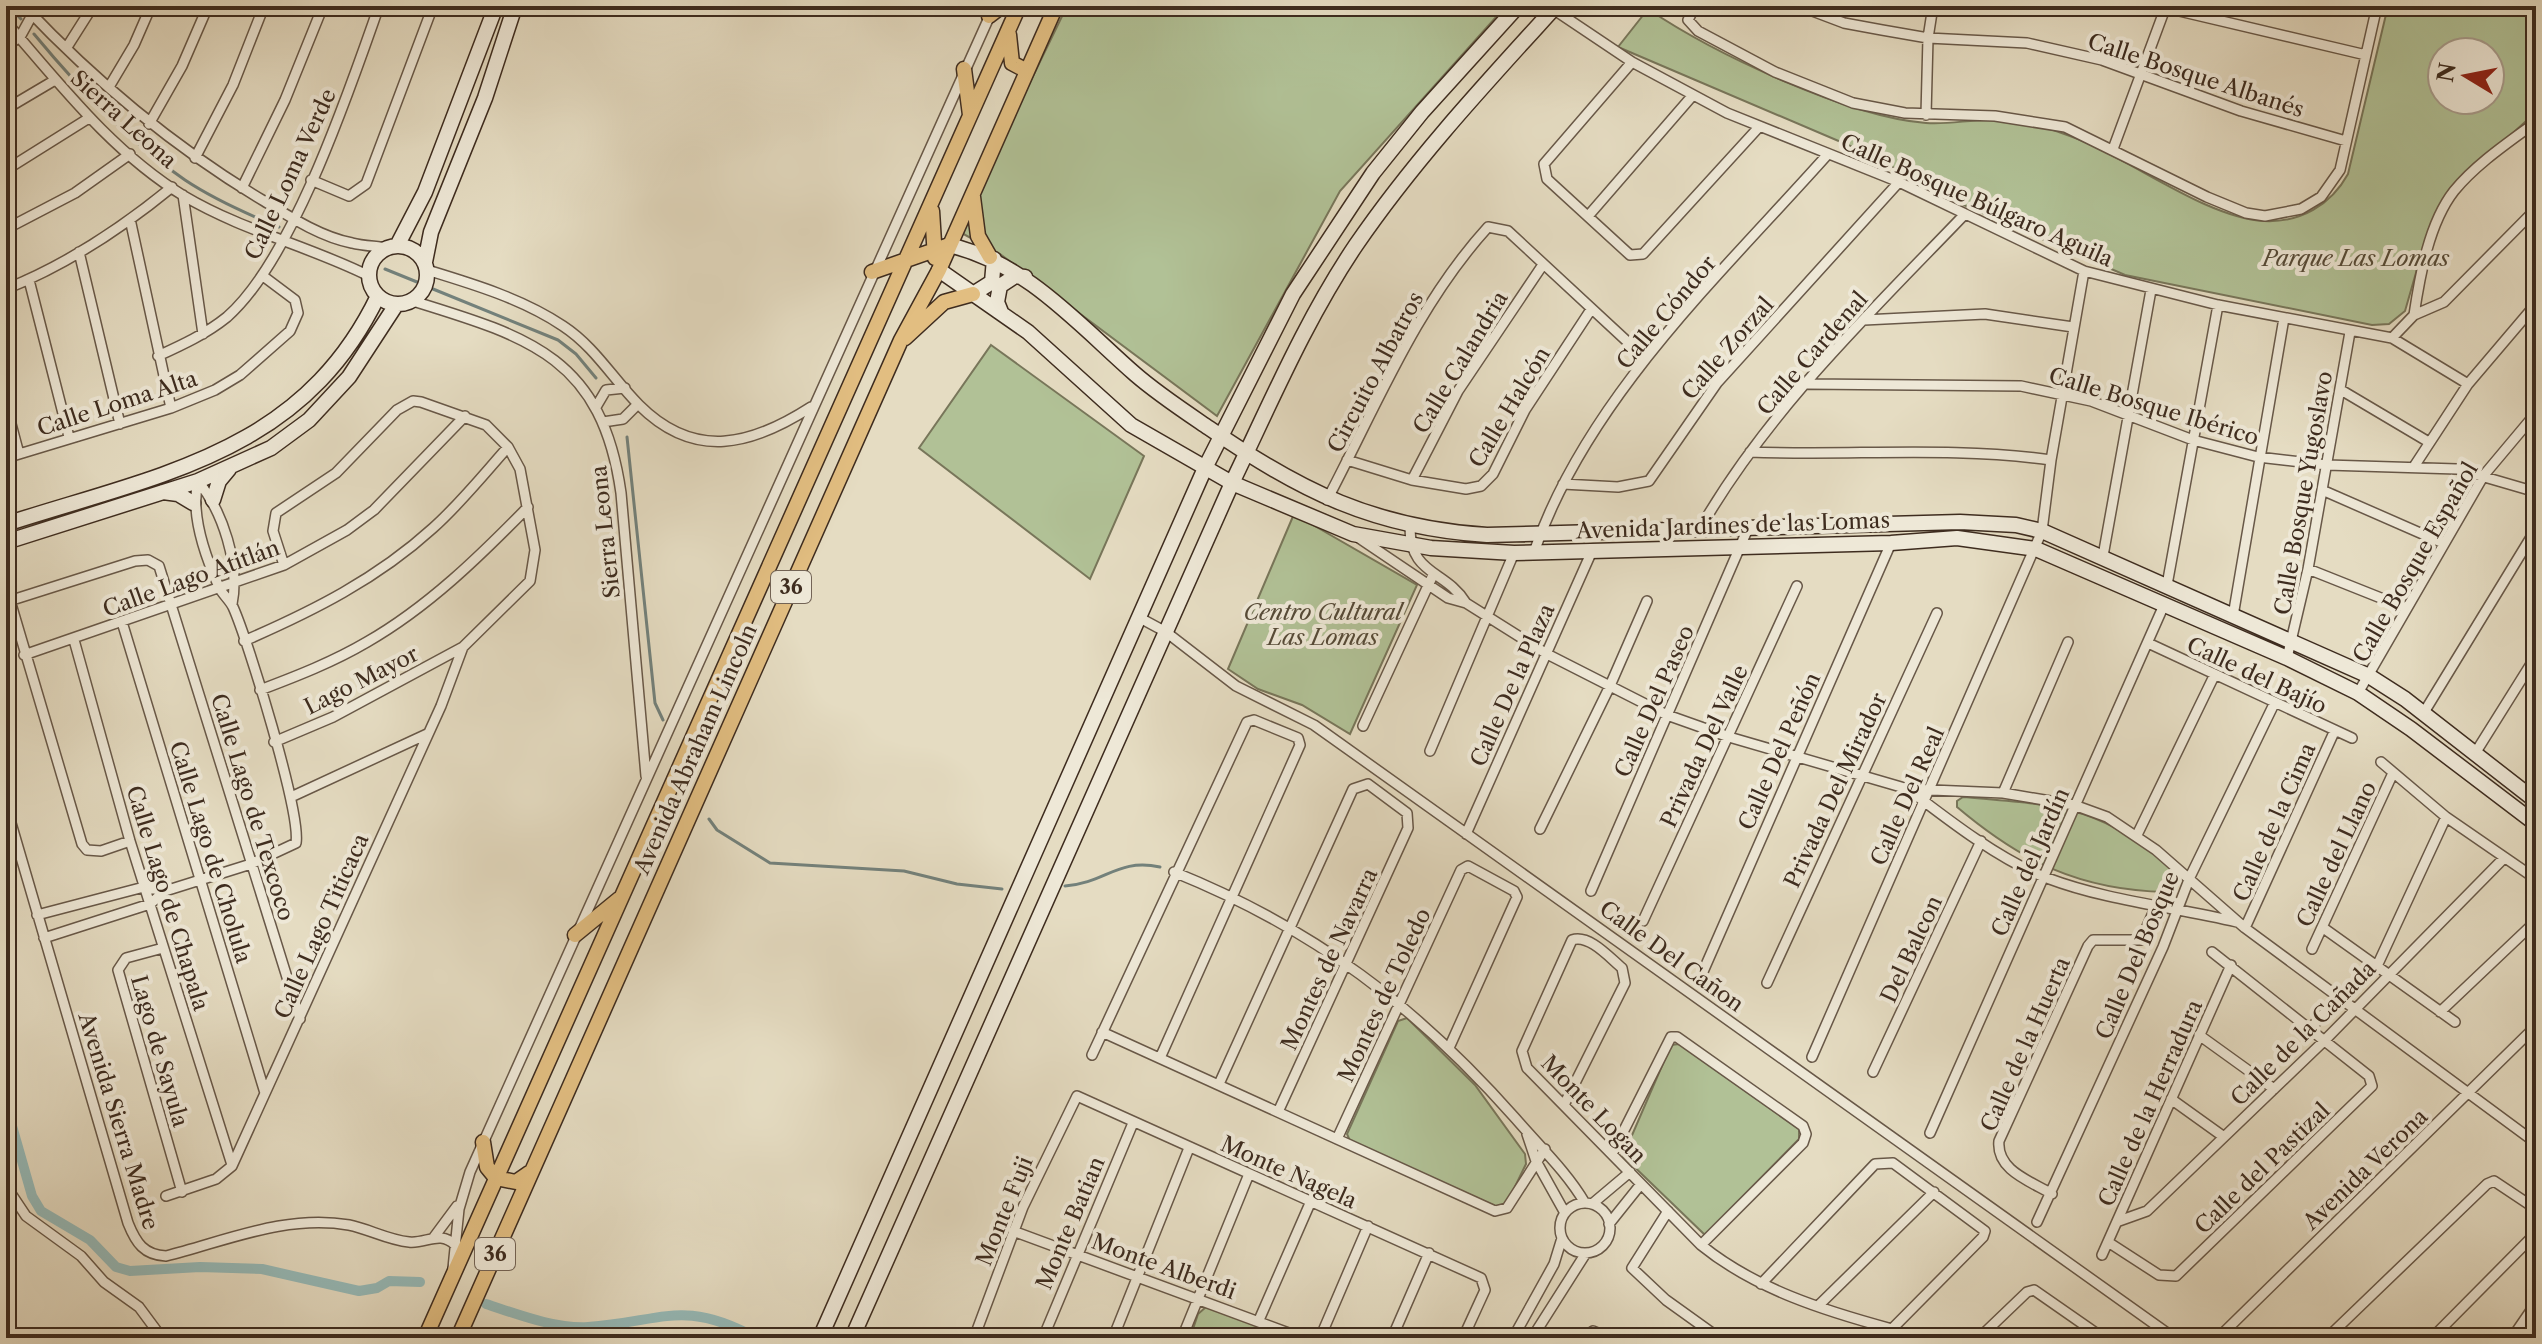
<svg xmlns="http://www.w3.org/2000/svg" width="2542" height="1344" viewBox="0 0 2542 1344" font-family="'Libre Caslon Text',serif">
	<style>
		.green { fill: #b1c196; stroke: #78765a; stroke-width: 2; fill-rule: evenodd }
		.lines { fill: none; stroke-linecap: round; stroke-linejoin: round }
		.stream { stroke: #73817b; stroke-width: 3 }
		.canal { stroke: #96bab8; stroke-width: 10 }
		.street-casing { stroke: #685848; stroke-width: 12 }
		.secondary-casing { stroke: #3e2c1f; stroke-width: 17 }
		.primary-casing { stroke: #3e2c1f; stroke-width: 17 }
		.street { stroke: #eee8d7; stroke-width: 9 }
		.secondary { stroke: #eee8d7; stroke-width: 14 }
		.primary { stroke: #e2be81; stroke-width: 14 }
		.labels { text-anchor: middle; stroke-width: 8; stroke-linejoin: round; paint-order: stroke }
		.shield { fill: #eee8d7; stroke: #736456; stroke-width: 2 }
		.shield-label { font-size: 20px; font-weight: bold; fill: #3e2c1f }
		.street-label { font-size: 22px; fill: #3e2c1f; stroke: #eee8d7 }
		.park-label { font-size: 22px; font-style: italic; fill: #554a37; stroke: #eee8d7 }
	</style>
	<rect width="100%" height="100%" fill="#e5dcc2"/>
	<filter id="stains"><feTurbulence type="fractalNoise" baseFrequency=".0025" numOctaves="4"/><feColorMatrix values="0 0 0 0 .2 0 0 0 0 .09 0 0 0 0 .02 0 0 0 .5 -.17"/></filter>
	<radialGradient id="worn" r=".72"><stop offset=".6" stop-color="#630" stop-opacity="0"/><stop offset="1" stop-color="#630" stop-opacity=".3"/></radialGradient>
	<path class="green" d="M1067,6H1506L1340,191L1217,416L1000,254L958,231Z
		M2388,6H2534L2536,112L2467,175L2424,245L2405,311L2389,324L2372,325L2125,275L1964,205L1862,151L1618,47L1648,9C1713,53 1848,117 1926,123C1949,125 1971,119 1993,120C2018,121 2047,127 2070,136C2129,157 2203,217 2264,221C2300,223 2331,205 2348,174ZM2442,52H2490V100H2442Z
		M991,345L1144,456L1090,579L919,448Z
		M1294,514L1417,585L1350,734L1302,705L1258,689L1228,669Z
		M1963,797C2064,806 2095,804 2177,871V881L2166,892C2080,890 2022,862 1957,807V801Z
		M1407,1018L1475,1085L1525,1154L1526,1164L1507,1203L1497,1207L1350,1141L1347,1134L1398,1021Z
		M1679,1044L1799,1129V1139L1705,1235L1623,1156L1671,1045Z
		M1206,1307L1295,1338H1190L1198,1314Z"/>
	<g class="lines">
		<path class="stream" d="M9,6L21,19
			M34,34C77,86 129,142 185,180C215,200 247,214 279,227
			M385,269L417,282
			M433,289L558,340L576,354L596,378
			M627,437L655,703L663,720
			M709,819L717,830L770,863L904,871L957,884L1002,889
			M1065,886C1106,883 1117,858 1160,867"/>
		<path class="canal" d="M6,1105L32,1196L41,1211L90,1240L116,1267L130,1271L200,1267L262,1269L359,1291L377,1288L389,1281L420,1282
			M486,1304C517,1314 555,1329 588,1327C662,1322 683,1298 756,1338"/>
		<g class="street-casing">
			<path id="street" d="M24,6C96,82 175,148 264,201C290,217 321,237 352,243C363,246 376,246 388,248
				M1695,6L1688,20L1698,31L1775,72L1853,103L1905,113L1995,116L2065,127L2207,197L2246,213L2265,216L2301,209L2321,197L2340,170L2377,6
				M1799,6L1844,23L1882,30L1928,38L2027,43L2102,60L2241,111L2346,141
				M2158,6L2366,55
				M1550,7L1632,62L1727,113L1899,182L2084,271L2218,305L2392,338L2414,315L2444,302L2536,209
				M6,22C60,84 112,152 184,196C243,231 309,246 369,276
				M6,46L20,37L37,6
				M67,47L93,6
				M1632,62L1544,164L1547,179L1630,255L1643,254L1759,127
				M109,87L134,45L151,6
				M6,109L55,80
				M1926,115L1928,38L1933,6
				M149,124L182,66L208,6
				M2113,149L2166,6
				M195,158L233,85L264,6
				M6,170L89,118
				M311,180L349,196L366,184L433,6
				M242,188L285,100L323,6
				M183,195L203,334
				M1589,215L1693,95
				M130,219L171,408
				M6,229L75,193L130,154
				M79,252L120,424
				M427,270C473,284 523,299 563,326C595,347 613,379 639,405C695,461 752,445 811,407
				M29,280L69,437
				M6,289C66,265 122,228 172,187
				M413,301C530,337 602,358 621,493L646,776
				M2414,315C2420,275 2429,223 2454,191C2476,164 2509,142 2536,122
				M1864,320L1985,314L2073,327
				M2392,338L2468,384
				M158,356C182,345 206,334 227,317C293,259 349,91 379,6
				M1807,384L2021,386L2091,401L2193,440L2258,457L2327,465L2457,469L2536,492
				M2341,390L2427,441
				M6,405L19,454
				M596,407L606,390L625,388
				M603,422L623,419L638,404
				M1750,452C1851,456 1951,446 2051,460
				M6,458L171,408L215,390L240,375L290,331L298,313L295,300L263,276
				M1347,460L1412,480L1466,489L1481,486L1493,474L1525,410L1590,311
				M2415,465L2468,384L2536,304
				M1412,480L1458,391L1542,266
				M198,481C223,512 240,564 232,604
				M1563,484L1618,487L1649,481L1717,383L1899,182
				M2322,490L2443,543
				M1327,500C1376,407 1416,306 1488,227L1508,231L1645,358
				M1410,525C1409,576 1445,569 1466,603
				M1701,527C1769,409 1871,312 1965,214
				M1359,538L1448,598L1466,603L1547,654L1667,715L1729,737L1908,789L2003,793L2074,805L2107,817L2156,850L2245,928L2536,1143
				M1534,552C1587,398 1722,273 1828,154
				M2103,556L2151,290
				M2308,569L2406,608
				M2167,585L2218,305
				M6,587L82,844L87,850L101,851L130,841
				M9,601L135,561L148,560L159,566L300,1019
				M2233,616L2284,318
				M1140,618L1166,632L1236,686L1314,725L2174,1338
				M122,622L265,1093
				M74,640L130,841L232,1165
				M244,641C313,611 377,579 433,528C460,504 484,474 508,447
				M2148,643L2352,738
				M24,655L284,565L347,530L374,510L465,416
				M2287,658L2308,569L2350,332
				M260,690C297,676 333,662 367,642C428,607 479,557 528,507
				M2358,693L2484,475L2536,413
				M2423,714L2536,529
				M1363,726L1433,575
				M274,742L333,717L463,647L530,581L535,550L520,469L508,447L486,425L421,402L413,401L397,410L336,473L276,513L273,531L284,565
				M1430,751L1514,553
				M2474,755L2536,656
				M2381,762L2446,817L2536,879
				M1908,789C1947,819 2001,861 2047,878C2108,901 2174,907 2237,922
				M2003,793L2068,642
				M291,797L427,734
				M6,806L128,1223C136,1243 144,1255 166,1256C226,1241 286,1214 349,1225C369,1229 388,1240 409,1242C426,1244 440,1230 455,1245
				M1540,829L1609,688L1647,601
				M1466,834L1592,551
				M2137,835L2214,676
				M1174,872C1315,929 1416,1006 1516,1119C1540,1147 1566,1171 1585,1203
				M1591,891L1749,526
				M37,915L144,887L165,891
				M1643,921L1797,586
				M2322,927L2455,1022
				M2245,928L2335,730
				M44,938L150,904L165,891L251,864L296,843C301,813 248,640 233,607C229,599 222,594 219,587C205,556 190,514 198,481
				M163,948L126,958L118,970L182,1192
				M2312,949L2393,773
				M1702,974L1891,543
				M1767,983L1937,613
				M2440,1012L2536,921
				M2311,1028L2339,996L2377,966L2446,817
				M1102,1032L1495,1211L1507,1208L1545,1149
				M2199,1035L2274,1089
				M1092,1055L1247,722L1254,720L1298,738L1300,745L1160,1058
				M1812,1057L2042,531L2051,460L2084,271
				M1873,1072L1981,841
				M1219,1084L1353,789L1368,784L1407,813L1408,828L1278,1112
				M2171,1099L2224,1137
				M1564,1105L1625,983L1622,968C1609,957 1589,934 1572,940L1522,1051L1527,1068L1701,1245C1755,1289 1825,1311 1892,1329
				M1930,1133L2164,605
				M1527,1134L1536,1161L1565,1213
				M1337,1139L1461,870L1468,866L1514,891L1517,897L1449,1048
				M1612,1154L1671,1037H1677L1803,1126L1806,1134L1803,1143L1701,1245
				M6,1186L26,1216L81,1256L104,1282L139,1307L162,1338
				M2052,1194C2030,1181 1996,1170 1999,1141L2088,946L2093,940H2141L2157,904
				M166,1196L216,1179L232,1166L441,706L463,647
				M1560 1228a25 25 0 1 1 50 0a25 25 0 1 1-50 0Z
				M1592,1204L1630,1172
				M1668,1211L1632,1268L1666,1300L1719,1338
				M2119,1221L2147,1211L2325,1040L2504,858
				M2037,1222L2163,947L2190,877L2274,704
				M1609,1224L1641,1184
				M1013,1231L1302,1338
				M434,1237L457,1206
				M2108,1242L2159,1275L2176,1276L2372,1086L2369,1076L2212,952
				M2102,1255L2231,965
				M453,1268L459,1209L470,1172L991,13
				M1761,1284L1875,1164L1893,1163L1985,1231L1983,1237L1883,1338
				M1819,1305L1934,1192
				M1259,1320L1311,1201
				M974,1338L1023,1207L1077,1096L1481,1278L1485,1290L1463,1338
				M1043,1338L1133,1123
				M1113,1338L1189,1148
				M1182,1338L1249,1174
				M1320,1338L1368,1226
				M1392,1338L1429,1253
				M1513,1338L1554,1264L1562,1238
				M1532,1338L1586,1253
				M1582,1338L1593,1331L1610,1338
				M1979,1338L2027,1292L2034,1290L2103,1338
				M2218,1338L2536,1026
				M2327,1338L2487,1184L2494,1181L2536,1209
				M2432,1338L2536,1233
				M2512,1338L2536,1303"/>
		</g>
		<g class="secondary-casing">
			<path id="secondary" d="M949,245C1026,263 1078,324 1135,374C1158,394 1184,411 1209,428C1300,491 1375,528 1487,535L1960,522L2016,525L2042,531L2369,676L2405,699L2536,801
				M369 275a29 29 0 1 1 58 0a29 29 0 1 1-58 0Z
				M397,246L425,192L496,6
				M425,262L431,232L485,98L515,6
				M939,270L1028,332L1131,425L1232,483L1353,534L1431,548L1514,553L1891,543L1957,538L2036,549L2287,658L2358,693L2411,729L2536,824
				M973,294L992,282L994,259
				M1001,312L997,302L1000,286L1015,276L1025,277
				M163,492L178,494L193,503
				M213,500L219,481L229,469
				M6,524C157,475 302,454 378,296
				M6,542L198,481L271,448L309,420L349,377L396,305
				M820,1338L1205,468L1293,294L1373,173L1422,112L1518,6
				M852,1338L1232,483C1271,402 1306,319 1356,245C1415,159 1486,83 1556,6"/>
		</g>
		<g class="primary-casing">
			<path id="primary" d="M989,16L1002,6
				M1009,35L1012,63L1027,71
				M964,69L970,115
				M973,197L978,236L990,257
				M932,211L935,258
				M872,272L949,245
				M905,338L944,302L973,294
				M575,935L619,899
				M483,1142L487,1167L496,1178L516,1182L529,1173
				M425,1338L1019,6
				M458,1338L901,340L939,270L1056,6"/>
		</g>
		<use href="#street" class="street"/>
		<use href="#secondary" class="secondary"/>
		<use href="#primary" class="primary"/>
	</g>
	<g class="labels">
		<g class="shield">
			<rect x="771" y="571" width="40" height="32" rx="6"/>
			<rect x="475" y="1238" width="40" height="32" rx="6"/>
		</g>
		<g class="shield-label">
			<text x="791" y="594">36</text>
			<text x="495" y="1261">36</text>
		</g>
		<g class="street-label">
			<text transform="translate(2196 75) rotate(18)" y="8">Calle Bosque Albanés</text>
			<text transform="translate(124 119) rotate(42)" y="8">Sierra Leona</text>
			<text transform="translate(290 174) rotate(-65)" y="8">Calle Loma Verde</text>
			<text transform="translate(1977 200) rotate(24)" y="8">Calle Bosque Búlgaro Aguila</text>
			<text transform="translate(1666 312) rotate(-50)" y="8">Calle Cóndor</text>
			<text transform="translate(1727 348) rotate(-49)" y="8">Calle Zorzal</text>
			<text transform="translate(1812 353) rotate(-49)" y="8">Calle Cardenal</text>
			<text transform="translate(1460 362) rotate(-59)" y="8">Calle Calandria</text>
			<text transform="translate(1375 372) rotate(-62)" y="8">Circuito Albatros</text>
			<text transform="translate(117 403) rotate(-18)" y="8">Calle Loma Alta</text>
			<text transform="translate(2154 406) rotate(17)" y="8">Calle Bosque Ibérico</text>
			<text transform="translate(1509 407) rotate(-59)" y="8">Calle Halcón</text>
			<text transform="translate(2303 493) rotate(-80)" y="8">Calle Bosque Yugoslavo</text>
			<text transform="translate(1733 525) rotate(-2)" y="8">Avenida Jardines de las Lomas</text>
			<text transform="translate(605 532) rotate(-96)" y="8">Sierra Leona</text>
			<text transform="translate(2415 562) rotate(-60)" y="8">Calle Bosque Español</text>
			<text transform="translate(191 578) rotate(-20)" y="8">Calle Lago Atitlán</text>
			<text transform="translate(2257 675) rotate(25)" y="8">Calle del Bajío</text>
			<text transform="translate(361 680) rotate(-27)" y="8">Lago Mayor</text>
			<text transform="translate(1512 685) rotate(-66)" y="8">Calle De la Plaza</text>
			<text transform="translate(1654 701) rotate(-66)" y="8">Calle Del Paseo</text>
			<text transform="translate(1704 746) rotate(-65)" y="8">Privada Del Valle</text>
			<text transform="translate(695 749) rotate(-66)" y="8">Avenida Abraham Lincoln</text>
			<text transform="translate(1779 751) rotate(-66)" y="8">Calle Del Peñón</text>
			<text transform="translate(1835 790) rotate(-65)" y="8">Privada Del Mirador</text>
			<text transform="translate(1907 796) rotate(-66)" y="8">Calle Del Real</text>
			<text transform="translate(253 807) rotate(73)" y="8">Calle Lago de Texcoco</text>
			<text transform="translate(2274 822) rotate(-66)" y="8">Calle de la Cima</text>
			<text transform="translate(211 852) rotate(73)" y="8">Calle Lago de Cholula</text>
			<text transform="translate(2336 854) rotate(-65)" y="8">Calle del Llano</text>
			<text transform="translate(2030 862) rotate(-66)" y="8">Calle del Jardín</text>
			<text transform="translate(168 898) rotate(73)" y="8">Calle Lago de Chapala</text>
			<text transform="translate(321 926) rotate(-66)" y="8">Calle Lago Titicaca</text>
			<text transform="translate(1911 949) rotate(-65)" y="8">Del Balcon</text>
			<text transform="translate(2137 955) rotate(-67)" y="8">Calle Del Bosque</text>
			<text transform="translate(1672 956) rotate(36)" y="8">Calle Del Cañon</text>
			<text transform="translate(1329 959) rotate(-65)" y="8">Montes de Navarra</text>
			<text transform="translate(1384 995) rotate(-65)" y="8">Montes de Toledo</text>
			<text transform="translate(2303 1033) rotate(-45)" y="8">Calle de la Cañada</text>
			<text transform="translate(2025 1044) rotate(-66)" y="8">Calle de la Huerta</text>
			<text transform="translate(160 1051) rotate(74)" y="8">Lago de Sayula</text>
			<text transform="translate(2150 1103) rotate(-66)" y="8">Calle de la Herradura</text>
			<text transform="translate(1594 1109) rotate(46)" y="8">Monte Logan</text>
			<text transform="translate(119 1121) rotate(73)" y="8">Avenida Sierra Madre</text>
			<text transform="translate(2262 1168) rotate(-44)" y="8">Calle del Pastizal</text>
			<text transform="translate(2365 1169) rotate(-44)" y="8">Avenida Verona</text>
			<text transform="translate(1289 1172) rotate(24)" y="8">Monte Nagela</text>
			<text transform="translate(1004 1211) rotate(-68)" y="8">Monte Fuji</text>
			<text transform="translate(1070 1223) rotate(-67)" y="8">Monte Batian</text>
			<text transform="translate(1164 1266) rotate(20)" y="8">Monte Alberdi</text>
		</g>
		<g class="park-label">
			<text x="2356" y="266">Parque Las Lomas</text>
			<text x="1323" y="620">Centro Cultural<tspan x="1323" dy="25">Las Lomas</tspan></text>
		</g>
	</g>
	<rect width="2542" height="1344" fill="none" stroke="#e5dcc2" stroke-width="32"/>
	<rect x="8" y="8" width="2526" height="1328" fill="none" stroke="#3e2c1f" stroke-width="4"/>
	<rect x="16" y="16" width="2510" height="1312" fill="none" stroke="#3e2c1f" stroke-width="2"/>
	<g transform="translate(2466 76) rotate(280)"><circle r="38" fill="#eee8d7" stroke="#a89d8d" stroke-width="2"/>
	<path d="M0-6L14 30L0 20L-14 30Z" fill="#8f2418"/>
	<text y="-12" font-size="22" font-weight="bold" text-anchor="middle" fill="#3e2c1f">N</text>
	</g>
	<rect width="100%" height="100%" filter="url(#stains)"/>
	<rect width="100%" height="100%" fill="url(#worn)"/>
</svg>
